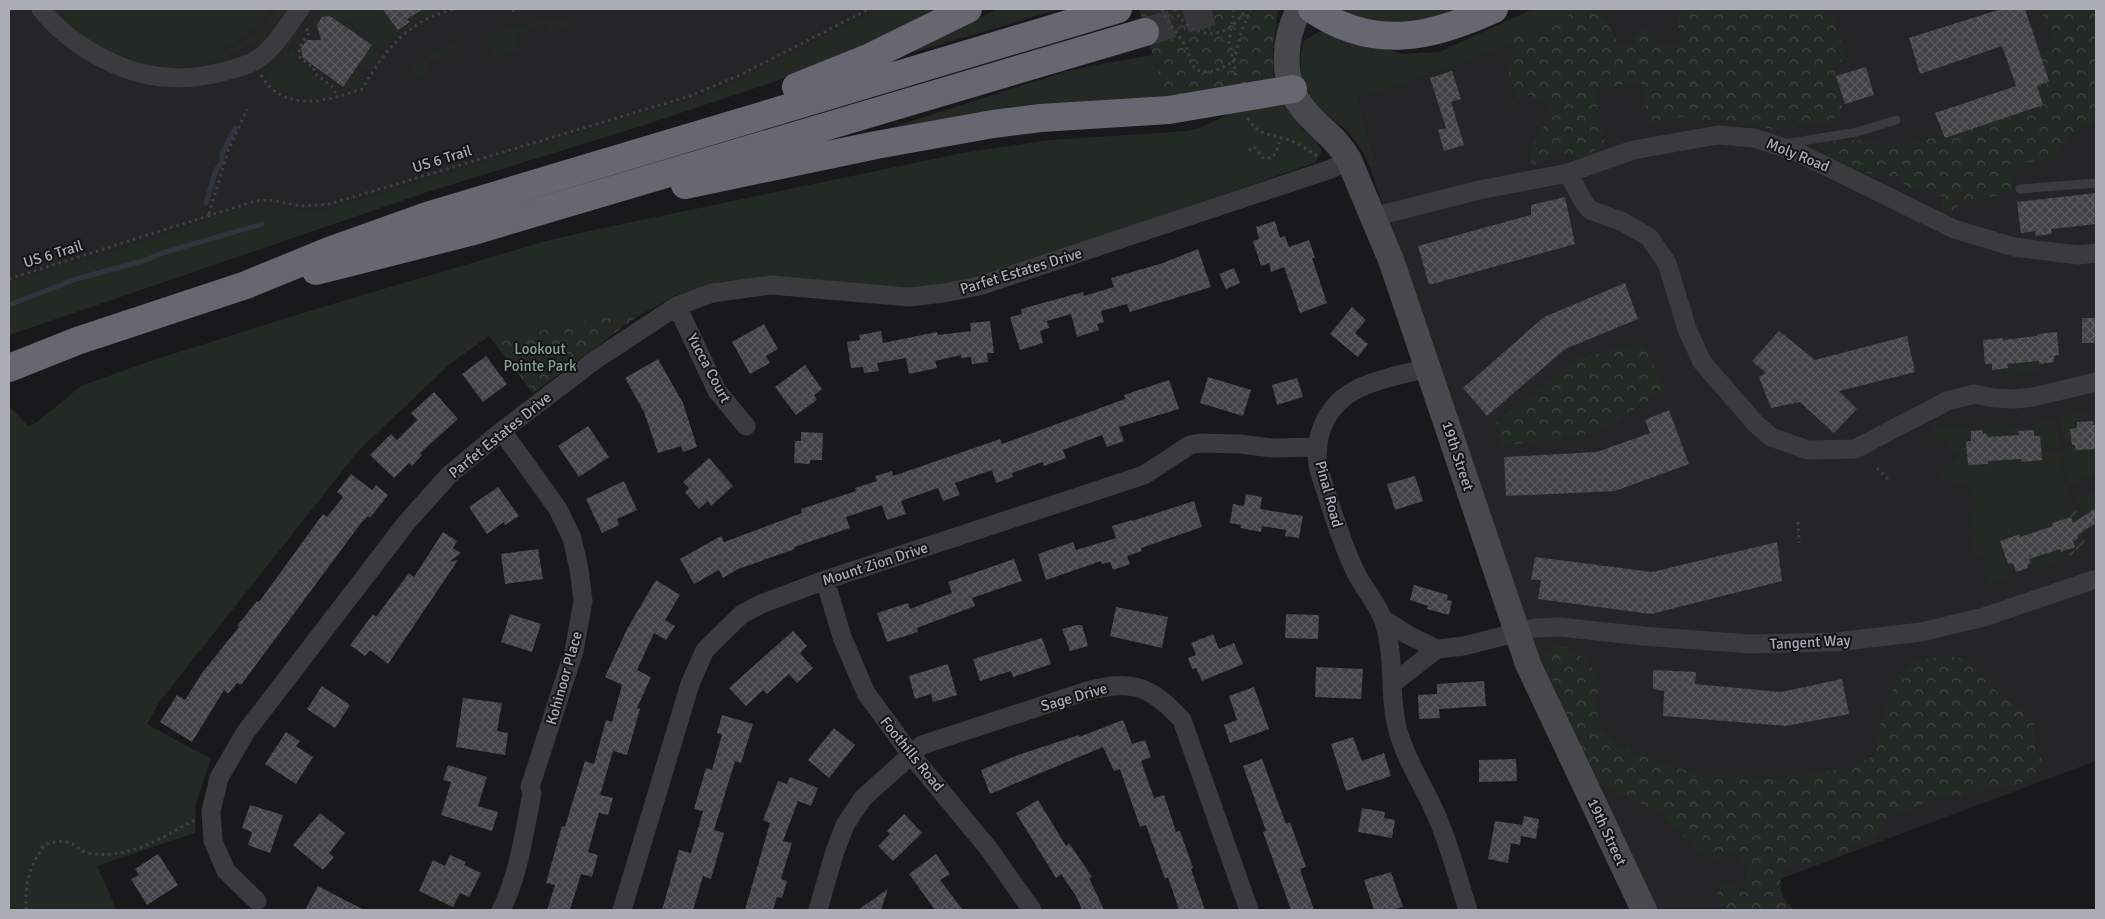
<svg xmlns="http://www.w3.org/2000/svg" width="2105" height="919" viewBox="0 0 2105 919" font-family="Signika,sans-serif">
	<style>
		.built { fill: #252427 }
		.grass { fill: #232a24 }
		.forest { fill: url(#forest-crowns) }
		.garden { fill: url(#garden-furrows) }
		.lines { fill: none; stroke-linecap: round; stroke-linejoin: round }
		.stream { stroke: #2f353e; stroke-width: 5 }
		.building { fill: url(#building-cross-hatch) }
		.highway-tunnel { stroke: #36363a; stroke-width: 28; stroke-dasharray: 28 14; stroke-linecap: butt }
		.path { stroke: #404146; stroke-width: 3; stroke-dasharray: 2.5 4; stroke-linecap: butt }
		.lane { stroke: #3a3a3f; stroke-width: 9 }
		.street { stroke: #3a3a3f; stroke-width: 19 }
		.secondary { stroke: #48494f; stroke-width: 26 }
		.highway { stroke: #666770; stroke-width: 28 }
		.labels { text-anchor: middle; stroke-width: 4; stroke-linejoin: round; paint-order: stroke }
		.street-label { font-size: 15px; fill: #abaeb9; stroke: #141315 }
		.park-label { font-size: 15px; fill: #84a38a; stroke: #141315 }
	</style>
	<defs>
		<pattern id="forest-crowns" width="20" height="18" patternUnits="userSpaceOnUse" patternTransform="scale(1.25)"><rect width="20" height="18" fill="#232a24"/><path d="M2 6a3 3 0 1 1 6 0M12 15a3 3 0 1 1 6 0" fill="none" stroke="#404642"/></pattern>
		<pattern id="garden-furrows" width="10" height="10" patternUnits="userSpaceOnUse" patternTransform="scale(1.25)"><rect width="10" height="10" fill="#232a24"/><path d="M-1 1l2-2M0 10L10 0M9 11l2-2" fill="none" stroke="#404642"/></pattern>
		<pattern id="building-cross-hatch" width="8" height="8" patternUnits="userSpaceOnUse" patternTransform="scale(1.25)"><rect width="8" height="8" fill="#434347"/><path d="M0 0l8 8M0 8l8-8" fill="none" stroke="#5b5c5f"/></pattern>
	</defs>
	<rect width="100%" height="100%" fill="#19181a"/>
	<path class="built" d="M9,9H940L857,47L779,80L641,126L427,192L9,335Z
		M1617,9H2096V761L1769,883L1779,910H1655L1530,646L1370,167L1377,165L1358,100Z"/>
	<path class="grass" d="M51,9H273C259,27 243,40 222,49L224,52C246,41 263,29 277,9H287L260,40L248,49L246,45C237,50 228,56 219,60C174,76 116,65 79,35C69,27 60,18 51,9Z
		M321,9H380L394,27L402,32L382,51L368,41L363,32L344,18L340,22L331,16L322,17L317,25L309,26Z
		M423,9H445L407,28L410,22L408,19Z
		M877,9H940L857,47L782,79L641,126L427,192L9,335V282L139,243L228,212L257,205H276L306,211L325,210L699,96L729,85Z
		M997,9H1060L911,53Z
		M1328,9H1476L1400,31Z
		M1533,9H1617L1358,100L1377,165L1370,167C1364,154 1357,141 1347,131C1339,123 1328,117 1320,108C1302,89 1296,66 1304,41L1318,32L1328,31L1403,54L1439,52Z
		M552,19L569,20L572,24L554,33L551,32L547,23L517,36L520,48C512,52 500,60 491,56L486,37L488,33Z
		M299,27L300,31C291,44 276,67 259,69Z
		M450,43L454,44L457,54L426,62L429,75L411,79L409,78C410,63 438,50 450,43Z
		M294,47L296,59L311,68L312,73L332,88L334,95C318,99 305,100 289,95V92H287L286,94C275,89 268,85 264,75Z
		M371,47L380,54L369,72L359,64Z
		M1153,55L1168,105L814,152L1065,72L1090,66Z
		M356,68L366,75L359,88L337,93V90L343,87Z
		M1278,101L1286,106L1303,130L1315,139L1321,149V153L1315,163L969,281L937,286L906,287L765,278L723,281L677,295L638,316L631,315L517,336L496,345L489,336L451,363L359,450L160,701L147,724L211,759L196,803L195,833L97,866L117,910H9V406L28,426L36,423L81,386L147,362L309,311L546,241L589,231L962,153L1051,140L1187,131L1200,128L1231,113Z
		M2039,361V364H2042L2041,369L2019,375L2006,376L2005,368H2007V364Z
		M2086,411V419L2077,420V428L2071,429V441H2064L2059,418Z
		M2052,419L2056,423L2061,448L2040,449V436H2034L2033,424Z
		M1988,424L2018,426L2020,431L2019,435L1987,437L1984,428Z
		M1932,425L1951,429L1978,425L1980,430L1971,431V441L1966,442L1968,465L1988,464V461L2021,459L2022,462L2042,461L2044,453L2061,452C2060,473 2066,490 2076,509L2071,511V517L2052,523L2053,526L2020,537L2019,534L1999,541L2006,564L2014,576L1989,583L1983,569L1985,564L1982,556L1975,557L1971,554L1970,542L1976,536L1975,529L1969,520L1976,506C1974,501 1974,494 1971,490C1967,479 1951,485 1941,478C1943,465 1948,465 1958,459L1957,454L1948,448L1945,441L1940,440L1927,442Z
		M2065,445H2075V450L2089,449V453L2096,452V473C2085,475 2080,485 2069,485L2065,471Z
		M2096,491V508L2084,516L2072,493L2085,496Z
		M2060,549L2065,558L2063,561L2035,570L2032,569L2029,559Z"/>
	<path class="forest" d="M1139,9H1278C1275,39 1270,53 1275,84L1168,105Z
		M1587,9C1603,15 1612,28 1617,43L1630,46L1642,28L1654,33L1658,46H1677L1682,35L1678,26V9H1818L1836,21L1838,37L1846,46L1847,55L1835,68C1835,83 1842,98 1843,114L1837,116L1827,122L1775,130L1733,121L1699,120L1681,117L1649,122L1641,81L1594,90L1604,143L1598,149L1579,159L1572,154L1557,152L1531,169L1530,151L1542,129L1553,116L1548,106L1531,94L1522,97L1510,109L1515,87L1508,79L1514,38L1525,31H1538L1564,22L1570,14Z
		M2040,9H2096V120L2069,135L2054,161L2029,162L2015,171L2011,191L1994,197L1961,201L1953,214L1942,211V197C1924,188 1911,196 1898,176C1869,176 1837,169 1817,145C1846,132 1880,148 1910,143C1923,141 1932,136 1945,138L2043,105L2037,85L2049,81L2041,58C2056,34 2049,32 2040,9Z
		M617,315L638,316L533,393L496,345L517,336Z
		M1642,343L1666,389L1594,434L1502,446L1496,423L1577,359Z
		M1557,645C1577,648 1594,666 1602,684L1593,701L1602,729L1615,743L1637,754L1699,775L1761,778L1797,777L1854,767L1874,755L1882,718L1899,676L1910,664L1922,660L1946,656L1963,658L1972,663L1979,674L1999,694L2007,700L2025,708L2034,719L2035,751L2044,762L2035,778L2015,785L1993,787L1964,796H1942L1927,803L1887,819L1875,838L1857,843L1844,855L1823,858L1810,863L1795,864L1781,871C1780,889 1779,898 1795,910H1726L1717,895L1720,882L1744,890L1748,872L1739,854L1725,850L1714,860L1692,845L1657,811L1601,785L1578,747L1558,693L1544,662L1543,654Z"/>
	<path class="garden" d="M2076,509L2080,519L2078,520L2085,542L2081,554L2072,558L2067,553L2076,550L2073,541L2078,539L2069,512Z"/>
	<g class="lines">
		<path class="stream" d="M206,203L216,170L222,162V154L235,128
			M9,305L76,279L146,260L162,253L262,224"/>
	</g>
	<path class="building" d="M382,9H423L407,19L410,22L398,30Z
		M2001,9H2025L2049,81L2037,86L2043,105L1945,138L1935,113L2016,86L2002,46L1920,74L1909,38Z
		M330,16L372,45L343,87L303,58L301,48L307,40H321L317,25L322,17Z
		M1866,67L1874,95L1845,104L1836,76Z
		M1452,71L1461,99L1451,102L1464,145L1444,151L1438,130L1446,128L1430,78Z
		M2096,193V224L2051,229L2052,234L2036,236L2035,231L2021,233L2017,202Z
		M1565,197L1575,244L1429,285L1418,246L1531,215V205Z
		M1275,221L1280,238L1285,236L1289,247L1309,240L1315,258H1312L1327,303L1300,313L1284,267L1271,272L1269,263L1261,266L1253,241L1259,239L1256,227Z
		M1198,249L1211,287L1130,312L1127,304L1101,311L1104,322L1097,324L1099,330L1077,337L1071,314L1047,321L1049,328L1040,331L1043,343L1020,350L1010,317L1022,314L1021,309L1083,292L1084,296L1114,287L1111,278L1163,263Z
		M1234,268L1240,283L1226,289L1219,274Z
		M1625,283L1638,319L1565,349L1487,416L1463,388L1544,317Z
		M1352,307L1366,320L1355,333L1368,344L1358,357L1330,334Z
		M2082,318H2096V343H2082Z
		M990,321L994,353H987L988,362L972,364L971,357L961,358V355L935,361L937,368L909,374L906,358L877,363L879,371L864,373L863,367L851,368L847,342L860,340L859,335L881,331L883,343L937,332L938,335L971,331L970,323Z
		M764,324L778,349L766,356L770,363L750,374L732,342Z
		M1779,331L1815,360L1907,336L1915,372L1839,391L1857,409L1834,433L1800,402L1771,408L1759,377L1766,373L1752,361Z
		M2057,332L2059,355L2054,356V362L2039,364V361L2007,364L2008,368L1992,370V364H1985L1983,340L2003,338V340L2037,336V334Z
		M486,356L507,384L483,402L462,374Z
		M658,359L683,403L697,447L683,452L681,446L658,453L644,412L625,378Z
		M805,365L822,389L814,395L817,400L796,415L775,387Z
		M1208,377L1251,390L1243,416L1200,403Z
		M1297,378L1303,397L1277,405L1272,385Z
		M1169,380L1179,409L1119,427L1124,441L1107,447L1102,435L1063,450L1066,458L1044,466L1043,462L1012,473L1013,477L996,483L992,470L955,483L960,495L943,501L938,488L901,501L906,514L887,520L882,505L846,517L850,528L794,547L795,549L738,569L723,578L719,570L694,584L680,559L721,536L724,542L802,513L801,509L856,491L855,488L877,481L875,476L892,471L893,476L1000,439L1002,444L1125,399L1124,395Z
		M434,392L458,419L420,453L422,455L412,466L409,463L394,478L370,455L391,434L397,440L417,420L411,413Z
		M1669,410L1689,464L1615,491L1506,496L1504,457L1597,452L1650,433L1645,420Z
		M2093,421V425H2096V449L2075,450V445H2072L2070,429L2077,428V422Z
		M588,426L609,457L579,477L558,446Z
		M1982,430L1983,434L1986,433L1987,437L2019,435L2018,431L2034,430V436H2040L2042,460L2022,462L2021,459L1988,461V464L1968,465L1966,442L1971,441V431Z
		M801,432L823,433L822,460H810V464L794,463L795,441H801Z
		M709,458L733,486L711,506L708,501L699,509L685,492L689,488L683,482Z
		M351,474L372,490L376,485L388,495L370,518L368,516L361,523L241,685L237,683L228,694L224,690L192,742L160,722L177,695L185,700L202,673L239,627L237,626L257,601L259,602L323,514L327,517L343,497L337,492Z
		M1415,476L1423,501L1395,510L1387,484Z
		M624,481L637,510L617,519L619,525L602,533L586,499Z
		M498,487L519,516L505,525L504,522L487,534L469,507Z
		M1246,494L1262,497L1260,509L1303,516L1299,538L1285,536L1286,530L1262,526L1261,532L1240,528L1241,525L1230,523L1233,504L1244,506Z
		M1194,501L1202,527L1141,548L1142,551L1127,556L1130,564L1113,570L1110,562L1102,564L1101,561L1046,580L1038,554L1073,542L1076,550L1116,538L1112,526L1132,520V521Z
		M2096,508V523L2077,535L2078,539L2073,541L2075,547L2061,552L2060,549L2029,559L2031,563L2027,565L2028,568L2016,572L2013,563L2008,564L2000,541L2020,534V537L2053,526L2052,523L2071,517L2073,523Z
		M443,532L457,541L453,548L461,553L449,562L458,560L388,664L370,650L365,656L350,645L373,614L376,617L409,573L414,577Z
		M1777,542L1782,581L1651,614L1538,599L1541,580H1531L1535,557L1652,572Z
		M538,549L543,579L505,584L501,554Z
		M1014,559L1022,581L972,598L975,606L917,628L918,632L887,642L877,613L908,603L910,609L952,593L948,582Z
		M656,580L680,595L665,620L675,626L666,640L654,633L637,670L651,677L637,708L640,709L627,755L613,751L600,795L613,798L608,815L599,813L588,852L598,855L592,877L581,874L570,910H547L555,885L546,883L562,826L565,827L585,761L594,764L606,720L612,722L622,685L605,677L627,629Z
		M1414,585L1448,595L1447,600L1452,601L1449,615L1427,609L1428,606L1410,600Z
		M1116,607L1168,617L1162,648L1110,636Z
		M510,614L541,624L532,652L501,642Z
		M1286,614L1319,615L1318,639L1285,638Z
		M1077,625H1082L1088,646L1070,651L1062,629Z
		M793,631L807,646L800,653L813,668L797,683L789,674L767,694L763,690L746,706L729,688Z
		M1213,634L1219,649L1234,643L1243,664L1202,681L1196,668L1192,669L1188,658L1196,655L1191,643Z
		M1042,638L1051,664L1013,677L1011,671L980,681L973,659Z
		M948,664L957,695L933,702L931,694L915,699L909,676Z
		M1316,667L1363,669L1361,699L1315,697Z
		M1653,670L1696,672L1695,684L1781,692L1842,679L1849,714L1786,726L1663,716L1664,691L1653,689Z
		M1484,681L1486,706L1439,709L1440,718L1419,719L1418,695L1437,694V684Z
		M322,686L350,705L335,728L307,709Z
		M1254,687L1269,729L1230,743L1224,725L1237,720L1229,696Z
		M463,698L502,703L497,731L508,733L505,755L456,747Z
		M722,715L753,724L741,763L735,761L714,830L724,833L711,879L703,876L693,910H662L679,850L691,853L703,811L694,809L706,768L712,770L722,735L717,733Z
		M1123,720L1132,744L1145,740L1151,757L1141,761L1154,798L1164,795L1176,832L1180,831L1193,868L1191,869L1205,910H1179L1168,877L1165,879L1146,825L1140,827L1120,769L1114,771L1103,747L990,794L981,770L1018,755L1079,735V737Z
		M834,728L855,745L829,778L808,760Z
		M286,732L300,741L296,746L313,757L296,784L265,764Z
		M1353,737L1362,761L1384,753L1391,776L1346,791L1331,744Z
		M1262,759L1286,824L1290,822L1306,867L1300,869L1314,910H1291L1263,832L1266,831L1243,766Z
		M1516,759L1517,781L1479,782V760Z
		M448,765L487,777L478,806L498,812L492,831L441,815L451,782L443,780Z
		M790,777L818,788L811,806L798,801L783,841L792,843L781,879L787,881L782,898L777,897L773,910H745L770,823L763,820L778,781L787,784Z
		M1038,800L1066,846L1069,843L1092,877L1089,878L1104,910H1082L1076,896L1061,874L1056,878L1016,813Z
		M250,805L283,815L270,853L248,845L252,832L242,828Z
		M1362,808L1385,812L1384,818L1395,820L1392,838L1358,832Z
		M320,813L345,833L329,853L334,857L323,870L293,845Z
		M904,814L922,833L893,861L878,846L890,834L887,831Z
		M1524,816L1539,819L1536,839L1521,836L1520,845L1511,843L1508,863L1488,859L1495,821L1522,825Z
		M158,854L178,885L147,905L131,879L139,875L135,869Z
		M936,854L950,874L940,880L963,910H935L909,874Z
		M450,855L466,862L464,865L481,873L469,897L460,893L453,907L419,891L433,860L445,866Z
		M1391,872L1403,907L1392,910H1374L1364,880Z
		M318,886L364,910H305Z
		M888,889L881,910H858Z"/>
	<g class="lines">
		<path class="highway-tunnel" d="M1145,32L1220,9"/>
		<path class="path" d="M513,9L515,14
			M1162,9C1166,22 1176,30 1183,42C1188,49 1189,57 1192,64C1200,80 1225,68 1234,60L1241,33L1250,9
			M1174,9C1192,41 1229,42 1245,9
			M1234,9L1229,43L1237,79
			M306,29L310,32L299,48L300,58L314,68V73L334,88L337,98
			M261,75C283,114 328,101 362,89C386,49 406,22 454,9
			M1248,118C1257,136 1272,134 1289,140C1299,144 1308,150 1317,156
			M1250,151V148H1255L1264,159L1273,157L1278,148L1280,138
			M209,214L228,151L247,109
			M9,279L255,201L269,200L301,206L330,204L690,96L738,76L869,9
			M1877,468L1890,481
			M1798,522L1799,543
			M26,910C25,883 29,868 44,845C52,842 62,840 71,843C81,848 80,853 95,854C132,858 165,836 196,819"/>
		<path class="lane" d="M1784,144L1857,132L1896,120
			M2020,189L2096,183"/>
		<path class="street" d="M41,9C52,23 65,35 80,45C124,74 166,85 218,73C232,69 246,67 258,59C275,47 288,25 300,9
			M1568,173L1583,201L1590,210L1623,222L1649,237L1667,263L1687,329L1702,362L1756,424L1771,437L1808,450L1855,449L1947,401L1974,394L1994,398L2015,399L2033,397L2096,382
			M1373,217L1479,190L1568,173L1633,150L1718,135L1754,138L1797,152L1954,229L2014,247L2078,255L2096,253
			M677,306L717,391L746,426
			M1429,367C1391,379 1344,381 1325,421C1318,434 1316,451 1318,465C1320,476 1325,488 1328,498C1336,523 1344,549 1356,573C1364,589 1379,605 1384,622C1396,660 1388,695 1398,731C1406,760 1422,783 1434,810C1449,841 1457,877 1468,910
			M825,580L842,637L866,693L912,756L989,849L1032,910
			M1383,619L1408,635L1437,649
			M1393,683L1437,649L1464,646L1535,628L1560,627L1643,636L1750,644L1836,642L1921,632L1984,617L2096,579
			M257,901L226,871L213,841L211,811L219,778L245,733L407,522L449,475L502,431L595,360L677,306L712,293L771,285L909,297L944,293L979,286L1331,169L1349,160
			M501,910C519,875 524,832 532,794L530,787L574,651L583,601L579,569L572,538L558,509L502,431
			M622,910L690,684L705,650L742,614L761,604L825,580L1144,475L1190,445L1200,443L1240,444L1272,448L1318,447
			M818,910L834,854L845,825L863,798L922,745L1084,692C1130,679 1149,684 1182,720L1249,910"/>
		<path class="secondary" d="M1299,9C1283,41 1280,82 1305,111C1321,130 1336,137 1349,160L1391,260L1528,664L1644,910"/>
		<path class="highway" d="M1312,9C1373,51 1431,38 1494,9
			M796,87L868,58L968,9
			M685,185L876,145L993,124L1041,118L1169,110L1293,89
			M316,271L470,232L1145,32
			M9,368L77,341L246,285L329,251L427,216L1118,9"/>
	</g>
	<g class="labels">
		<g class="street-label">
			<text transform="translate(1798 155) rotate(22)" y="5">Moly Road</text>
			<text transform="translate(442 159) rotate(-17)" y="5">US 6 Trail</text>
			<text transform="translate(53 254) rotate(-17)" y="5">US 6 Trail</text>
			<text transform="translate(1021 271) rotate(-17)" y="5">Parfet Estates Drive</text>
			<text transform="translate(709 368) rotate(62)" y="5">Yucca Court</text>
			<text transform="translate(500 435) rotate(-39)" y="5">Parfet Estates Drive</text>
			<text transform="translate(1458 456) rotate(72)" y="5">19th Street</text>
			<text transform="translate(1329 494) rotate(75)" y="5">Pinal Road</text>
			<text transform="translate(875 564) rotate(-18)" y="5">Mount Zion Drive</text>
			<text transform="translate(1810 642) rotate(-3)" y="5">Tangent Way</text>
			<text transform="translate(564 678) rotate(-74)" y="5">Kohinoor Place</text>
			<text transform="translate(1074 697) rotate(-16)" y="5">Sage Drive</text>
			<text transform="translate(912 754) rotate(51)" y="5">Foothills Road</text>
			<text transform="translate(1607 832) rotate(65)" y="5">19th Street</text>
		</g>
		<g class="park-label">
			<text x="540" y="354">Lookout<tspan x="540" dy="17">Pointe Park</tspan></text>
		</g>
	</g>
	<rect width="2105" height="919" fill="none" stroke="#abaeb9" stroke-width="20"/>
</svg>
